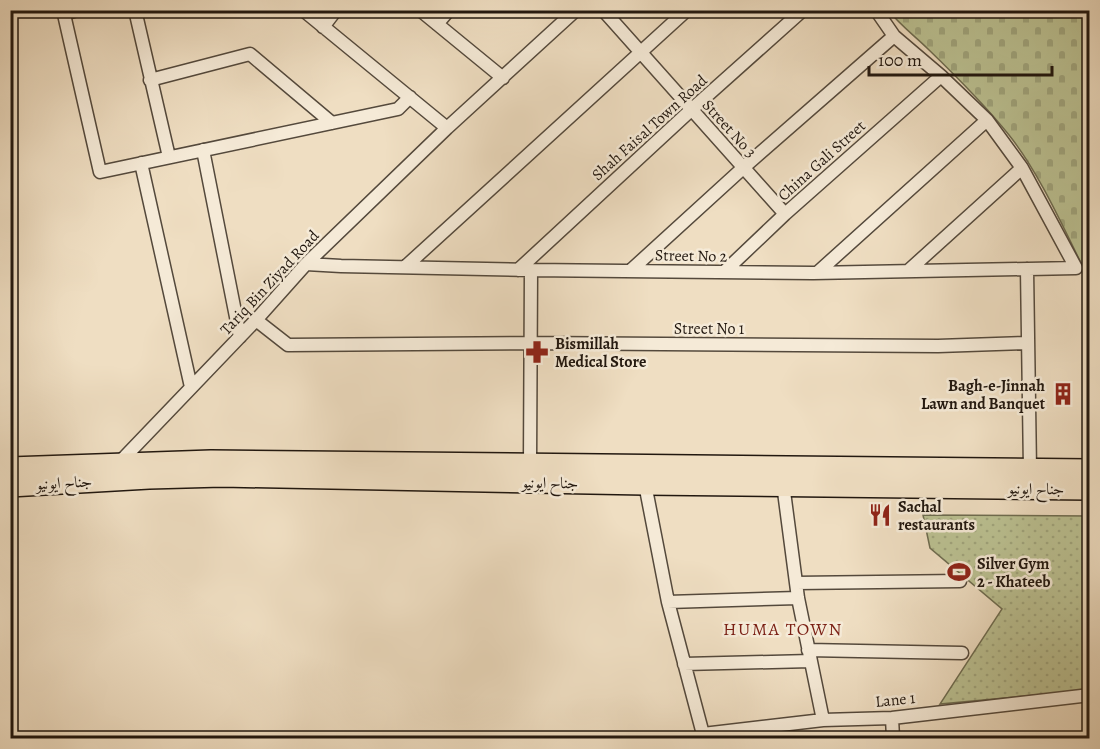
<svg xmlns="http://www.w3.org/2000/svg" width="1100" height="749" viewBox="0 0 1100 749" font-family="Alegreya,Amiri,serif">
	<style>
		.grass { fill: url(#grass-dots); stroke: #6e6c50; stroke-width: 1.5 }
		.cemetery { fill: url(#cemetery-stones); stroke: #6e6c50; stroke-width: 1.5 }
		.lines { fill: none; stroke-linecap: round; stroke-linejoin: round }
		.minor-casing { stroke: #54493c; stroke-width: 15 }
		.trunk-casing { stroke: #21170f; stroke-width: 24 }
		.minor { stroke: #f5ead7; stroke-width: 12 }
		.trunk { stroke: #efdec2; stroke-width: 21 }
		.labels { text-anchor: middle; stroke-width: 5; stroke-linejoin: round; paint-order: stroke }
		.street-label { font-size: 16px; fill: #21170f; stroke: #f5ead7 }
		.poi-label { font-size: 16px; font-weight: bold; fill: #21170f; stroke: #f5ead7; text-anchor: start }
		.neighbourhood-label { font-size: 18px; letter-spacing: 1.5px; fill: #7a1f14; stroke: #f5ead7 }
	</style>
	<defs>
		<pattern id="grass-dots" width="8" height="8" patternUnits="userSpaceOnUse" patternTransform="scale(1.5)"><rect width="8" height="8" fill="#bbc192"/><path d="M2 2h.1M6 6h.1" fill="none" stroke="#a0a57d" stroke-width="1.8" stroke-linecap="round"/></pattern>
		<pattern id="cemetery-stones" width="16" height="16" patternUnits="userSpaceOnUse" patternTransform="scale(1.5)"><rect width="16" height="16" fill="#bbc192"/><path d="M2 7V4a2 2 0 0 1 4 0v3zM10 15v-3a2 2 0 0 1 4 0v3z" fill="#a0a57d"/></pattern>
	</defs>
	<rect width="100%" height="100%" fill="#efdec2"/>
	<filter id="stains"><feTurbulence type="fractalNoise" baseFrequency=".00333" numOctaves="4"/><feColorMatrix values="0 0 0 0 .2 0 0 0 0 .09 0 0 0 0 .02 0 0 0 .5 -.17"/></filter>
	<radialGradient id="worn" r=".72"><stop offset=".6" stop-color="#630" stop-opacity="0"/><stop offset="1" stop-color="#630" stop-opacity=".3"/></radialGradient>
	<path class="grass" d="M923,515L1089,516V690L940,704L1002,609L930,548Z"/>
	<path class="cemetery" d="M889,11H1089V279C1066,234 1041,175 1009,135C985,105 956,76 928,49C915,36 901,26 889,11Z"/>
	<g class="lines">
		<g class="minor-casing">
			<path id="minor" d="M63,10L100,172L398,109L410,97
				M135,10L169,157
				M303,10L447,128
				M420,10L503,78
				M603,10L785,214
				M64,14L77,10
				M437,24L449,10
				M323,27L336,10
				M150,80L250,54L332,123
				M203,150L240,337
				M141,163L191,387
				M306,264L341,266L531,270L813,273L1076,268L1022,168L987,120L941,76L894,36L876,10
				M405,267L687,10
				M1027,269L1030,470
				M518,270L691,110L803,10
				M630,271L743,168L894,36
				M908,271L1022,168
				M724,272L785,214L941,76
				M817,273L987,120
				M256,320L288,345L530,343L938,346L1027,343
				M119,463L256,320L306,264L447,128L576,10
				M530,463L531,270
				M645,484L668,602L704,738
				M783,484L798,598L823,720
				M796,583L960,581
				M668,602L798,598
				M808,650L962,653
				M684,664L811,661
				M892,718L893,738
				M703,734L823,720L892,718L1090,695"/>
		</g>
		<g class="trunk-casing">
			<path id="trunk" d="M10,468L211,461L1090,470
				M10,486L149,478L222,476L645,484L1090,489"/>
		</g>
		<use href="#minor" class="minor"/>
		<use href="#trunk" class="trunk"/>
	</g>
	<defs>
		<g id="pharmacy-bare" transform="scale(1.8)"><path d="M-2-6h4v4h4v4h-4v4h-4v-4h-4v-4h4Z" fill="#8f2418" stroke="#f5ead7" stroke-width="2.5" paint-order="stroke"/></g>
		<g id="building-bare" transform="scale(1.8)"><path d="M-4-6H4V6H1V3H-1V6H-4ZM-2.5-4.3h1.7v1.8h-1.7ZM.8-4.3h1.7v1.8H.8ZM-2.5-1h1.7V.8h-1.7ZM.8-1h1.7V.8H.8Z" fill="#8f2418" stroke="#f5ead7" stroke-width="2.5" paint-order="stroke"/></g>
		<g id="restaurant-bare" transform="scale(1.8)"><path d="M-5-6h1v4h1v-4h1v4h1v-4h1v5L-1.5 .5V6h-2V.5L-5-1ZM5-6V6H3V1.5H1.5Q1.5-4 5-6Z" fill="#8f2418" stroke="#f5ead7" stroke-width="2.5" paint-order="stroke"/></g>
		<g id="stadium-bare" transform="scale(1.8)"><path d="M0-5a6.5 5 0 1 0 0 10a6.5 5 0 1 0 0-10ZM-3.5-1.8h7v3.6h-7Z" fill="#8f2418" stroke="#f5ead7" stroke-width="2.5" paint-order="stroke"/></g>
	</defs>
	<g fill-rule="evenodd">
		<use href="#pharmacy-bare" x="537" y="352"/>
		<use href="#building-bare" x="1063" y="394"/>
		<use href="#restaurant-bare" x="880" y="515"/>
		<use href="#stadium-bare" x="959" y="572"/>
	</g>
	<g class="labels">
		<g class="street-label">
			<text transform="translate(649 127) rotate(-42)" y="6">Shah Faisal Town Road</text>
			<text transform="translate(730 128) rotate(48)" y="6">Street No 3</text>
			<text transform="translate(821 160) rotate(-42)" y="6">China Gali Street</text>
			<text transform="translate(691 255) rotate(1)" y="6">Street No 2</text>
			<text transform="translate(269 282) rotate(-47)" y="6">Tariq Bin Ziyad Road</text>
			<text x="709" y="334">Street No 1</text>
			<text transform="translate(64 482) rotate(-3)" y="6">جناح ایونیو</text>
			<text transform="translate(550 482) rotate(1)" y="6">جناح ایونیو</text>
			<text transform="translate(1036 488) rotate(1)" y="6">جناح ایونیو</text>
			<text transform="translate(895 699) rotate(-6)" y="6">Lane 1</text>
		</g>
		<g class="poi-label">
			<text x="555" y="349">Bismillah<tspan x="555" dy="18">Medical Store</tspan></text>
			<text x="1045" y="391" text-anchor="end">Bagh-e-Jinnah<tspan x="1045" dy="18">Lawn and Banquet</tspan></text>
			<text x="898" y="512">Sachal<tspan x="898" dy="18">restaurants</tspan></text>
			<text x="977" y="569">Silver Gym<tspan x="977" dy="18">2 - Khateeb</tspan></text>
		</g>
		<g class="neighbourhood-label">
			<text x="783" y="635">HUMA TOWN</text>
		</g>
	</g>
	<rect width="1100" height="749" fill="none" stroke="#efdec2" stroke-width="36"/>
	<rect x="12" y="12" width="1076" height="725" fill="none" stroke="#21170f" stroke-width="3"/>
	<rect x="18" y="18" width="1064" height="713" fill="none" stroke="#21170f" stroke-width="1.5"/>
	<path d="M869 66v9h183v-9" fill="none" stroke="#21170f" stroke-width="3"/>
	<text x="878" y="66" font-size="18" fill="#21170f" stroke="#f5ead7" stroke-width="4.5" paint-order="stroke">100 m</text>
	<rect width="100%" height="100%" filter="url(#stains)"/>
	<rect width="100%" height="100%" fill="url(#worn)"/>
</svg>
